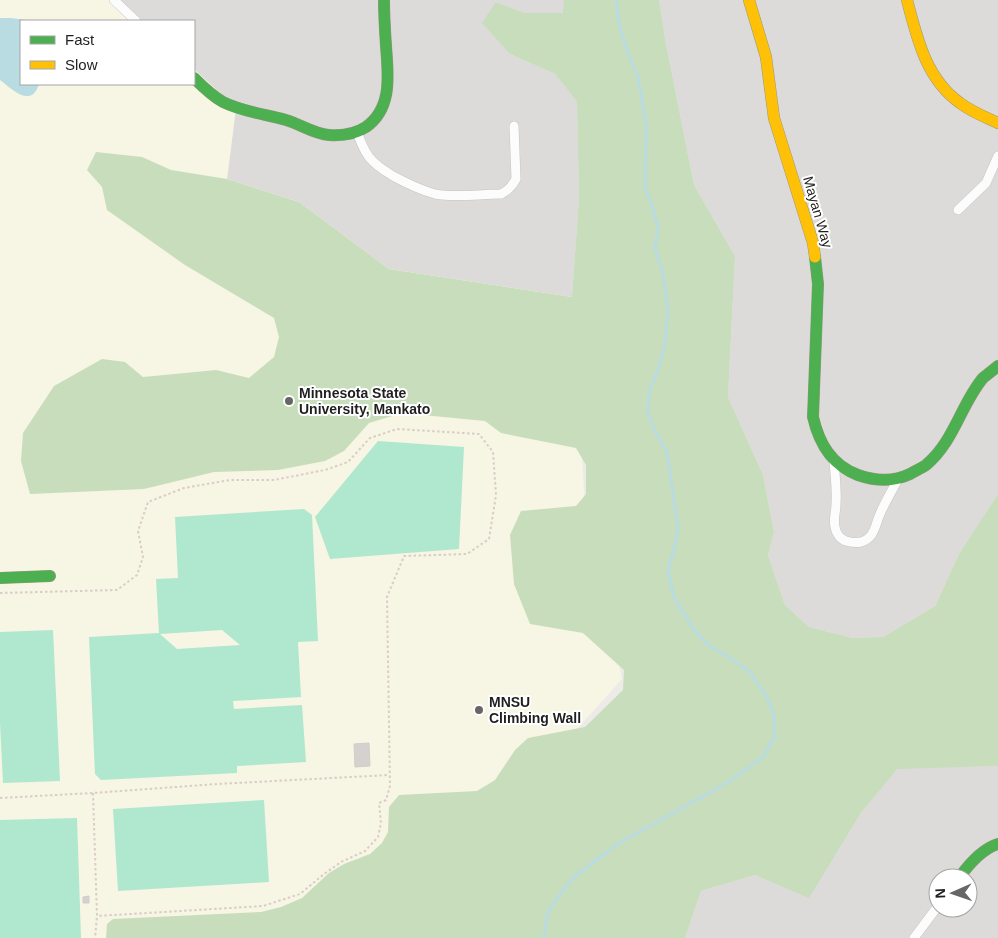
<svg xmlns="http://www.w3.org/2000/svg" width="998" height="938" viewBox="0 0 998 938" font-family="Helvetica,sans-serif">
	<style>
		.residential { fill: #dcdbd9; fill-rule: evenodd }
		.education { fill: #f7f5e3 }
		.forest { fill: #c8ddbb }
		.pitch { fill: #b0e7cf; fill-rule: evenodd }
		.water { fill: #b9dbe2 }
		.lines { fill: none; stroke-linecap: round; stroke-linejoin: round }
		.stream { stroke: #b9dbe2; stroke-width: 3 }
		.building { fill: #d4d1cf; stroke: #d1cdc9 }
		.street-casing { stroke: #c6c5c4; stroke-width: 10 }
		.fast-casing { stroke: #97987e; stroke-width: 12 }
		.slow-casing { stroke: #97987e; stroke-width: 12 }
		.path { stroke: #dbccca; stroke-width: 2; stroke-dasharray: 2.5 2.5; stroke-linecap: butt }
		.street { stroke: #fcfcfc; stroke-width: 9 }
		.fast { stroke: #4caf50; stroke-width: 11 }
		.slow { stroke: #ffc107; stroke-width: 11 }
		.poi-dot { fill: #676665; stroke: #fff; stroke-width: 2 }
		.labels { text-anchor: middle; stroke-width: 4; stroke-linejoin: round; paint-order: stroke }
		.street-label { font-size: 14px; fill: #1f1f1f; stroke: #fff }
		.poi-label { font-size: 14px; font-weight: bold; fill: #1f1f1f; stroke: #fff; text-anchor: start }
	</style>
	<rect width="100%" height="100%" fill="#edebe8"/>
	<path class="residential" d="M115,0H564V13H525L496,2L510,54L555,74L577,102L579,198L572,297L389,269L299,202L227,179L236,108L194,70V21H139Z
		M659,0H998V494L960,552L935,606L883,637L853,638L809,627L785,605L768,555L774,532L763,475L728,397L735,256L694,185L666,44Z
		M998,766V938H685L701,891L755,875L809,897L861,813L897,768ZM938,878H968V908H938Z"/>
	<path class="education" d="M0,0H117L141,21H21V84H194V69L236,108L227,179L299,202L389,269L572,297L585,506L622,679L560,748L260,938H0Z"/>
	<path class="forest" d="M564,0H659L666,44L694,185L735,256L728,397L763,475L774,532L768,555L785,605L809,627L853,638L883,637L935,606L960,552L998,494V766L897,769L861,813L809,898L755,875L701,891L685,938H106L107,924L113,919L261,912L281,907L302,898L329,873L344,864L370,854L382,843L388,832L389,807L399,795L477,791L495,780L515,750L528,738L585,727L623,690L624,670L583,633L530,624L514,584L510,535L521,511L576,506L586,494V465L576,448L501,433L485,421L402,413L369,423L344,451L325,461L278,470L214,472L144,489L30,494L21,461L23,433L54,386L102,359L125,362L143,377L216,370L249,378L274,357L279,337L274,318L185,265L107,210L102,187L87,170L96,152L142,157L171,170L227,179L299,202L389,269L572,297L579,198L577,102L555,74L510,54L482,23L496,2L525,13H563Z"/>
	<path class="pitch" d="M378,441L464,447L459,549L330,559L315,517Z
		M304,509L312,515L318,641L298,642L301,697L233,701L234,709L302,705L306,762L237,766V773L101,780L95,774L89,637L159,633L156,579L178,578L175,517ZM222,630L240,645L177,649L160,634Z
		M53,630L60,781L3,783L0,723V632Z
		M264,800L269,882L118,891L113,809Z
		M77,818L81,938H0V820Z"/>
	<path class="water" d="M0,18H11L34,21H21V84H39C31,109 12,89 0,80Z"/>
	<g class="lines">
		<path class="stream" d="M544,938L547,914L557,898L574,877L616,845L730,781L763,757L775,736L774,715L767,697L750,672L724,654L709,646L693,628L674,598L668,570L675,546L678,528L667,452L656,433L648,413L649,392L658,369L665,345L668,309L663,273L655,248L658,227L651,203L645,188L646,123L638,77L627,51L619,24L616,0"/>
	</g>
	<path class="building" d="M369,743L370,766L355,767L354,744Z
		M89,896V903H83V897Z"/>
	<g class="lines">
		<g class="street-casing">
			<path id="street" d="M114,0L136,21
				M357,132C360,140 363,149 369,157C375,165 383,170 393,176C406,183 420,190 435,194C456,198 479,194 501,194C508,191 512,186 516,179L514,126
				M958,210L986,183L998,156
				M834,461C835,475 837,490 836,504C836,512 833,519 835,527C836,533 840,539 846,541C852,543 856,543 861,542C875,538 875,525 880,514C885,502 892,491 898,479
				M914,938L938,906"/>
		</g>
		<g class="fast-casing">
			<path id="fast" d="M194,78C203,87 212,96 223,102C243,112 265,114 286,120C300,124 314,134 329,135C342,136 355,134 366,127C393,108 388,74 386,46C385,31 384,15 384,0
				M815,257L818,284L813,417C819,443 831,465 858,475C875,481 893,482 910,474C915,471 922,468 926,465C954,442 961,404 983,378C988,374 993,370 998,366
				M0,578L50,576
				M959,878C969,864 982,849 998,844"/>
		</g>
		<g class="slow-casing">
			<path id="slow" d="M749,0L766,57L774,118L813,243L815,257
				M907,0C917,38 926,79 960,103C972,112 985,117 998,123"/>
		</g>
		<path class="path" d="M0,593L117,590L137,575L143,557L138,531L148,502L184,488L230,480H274L325,470L348,462L370,438L397,429L479,434L493,452L496,495L489,539L467,554L404,556L387,597L390,786L386,800L379,803L381,823L378,837L365,851L341,862L324,874L300,894L263,906L97,916
			M93,793L97,916L95,938
			M0,798L93,793L217,784L389,775"/>
		<use href="#street" class="street"/>
		<use href="#fast" class="fast"/>
		<use href="#slow" class="slow"/>
	</g>
	<g class="poi-dot">
		<circle cx="289" cy="401" r="5"/>
		<circle cx="479" cy="710" r="5"/>
	</g>
	<g class="labels">
		<g class="street-label">
			<text transform="translate(818 212) rotate(74)" y="5">Mayan Way</text>
		</g>
		<g class="poi-label">
			<text x="299" y="398">Minnesota State<tspan x="299" dy="16">University, Mankato</tspan></text>
			<text x="489" y="707">MNSU<tspan x="489" dy="16">Climbing Wall</tspan></text>
		</g>
	</g>
	<rect x="20" y="20" width="175" height="65" fill="#ffffff" stroke="#a5a5a5"/>
	<rect x="30" y="36" width="25" height="8" fill="#4caf50" stroke="#a5a5a5"/>
	<text x="65" y="45" font-size="15" fill="#1f1f1f">Fast</text>
	<rect x="30" y="61" width="25" height="8" fill="#ffc107" stroke="#a5a5a5"/>
	<text x="65" y="70" font-size="15" fill="#1f1f1f">Slow</text>
	<g transform="translate(953 893) rotate(268)"><circle r="24" fill="#ffffff" stroke="#a5a5a5"/>
	<path d="M0-4L9 19L0 12L-9 19Z" fill="#676665"/>
	<text y="-8" font-size="14" font-weight="bold" text-anchor="middle" fill="#1f1f1f">N</text>
	</g>
</svg>
